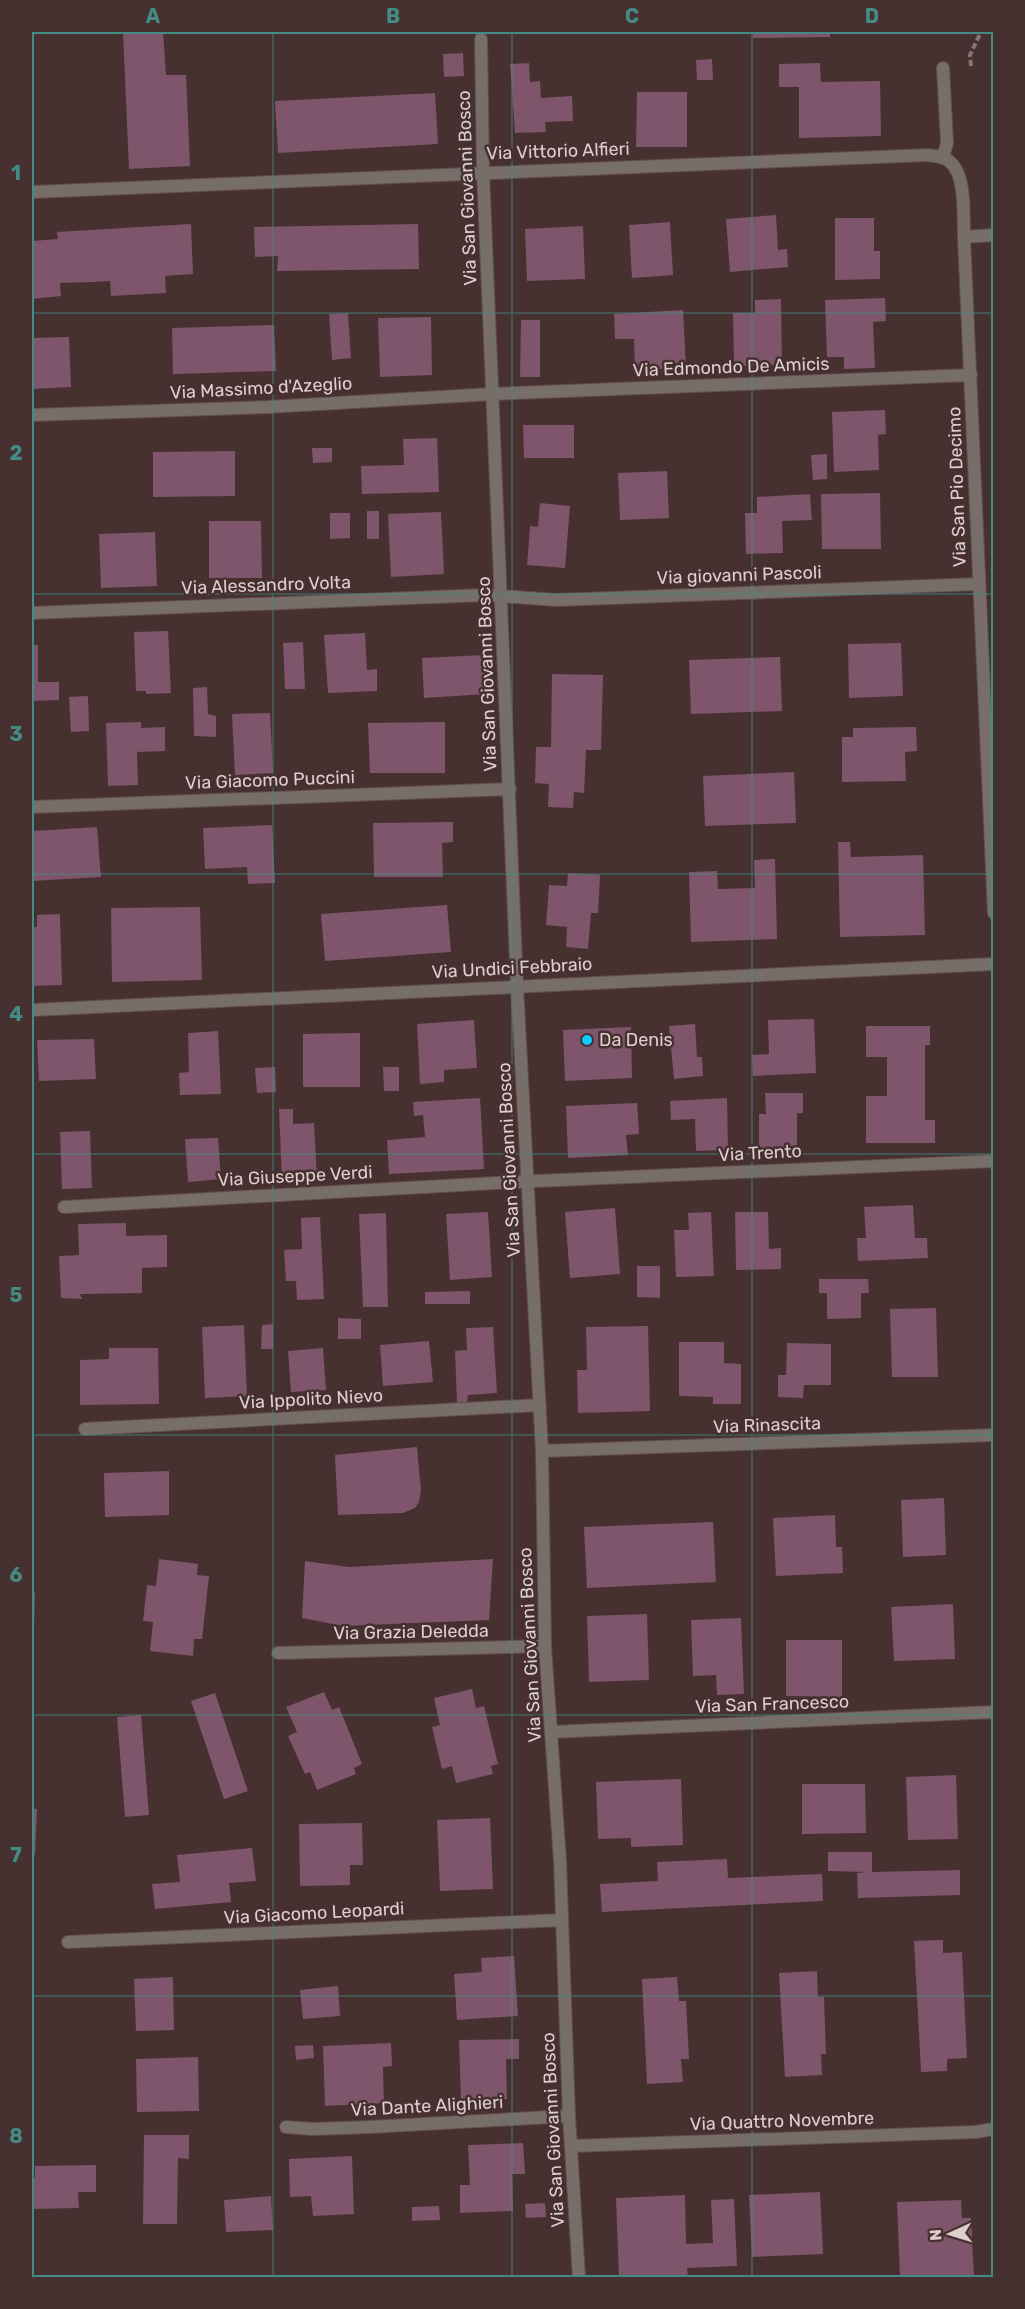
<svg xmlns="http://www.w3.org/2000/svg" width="1025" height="2309" viewBox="0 0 1025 2309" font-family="Rubik,sans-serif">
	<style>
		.building { fill: #7e556a }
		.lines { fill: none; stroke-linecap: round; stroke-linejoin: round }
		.minor-casing { stroke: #624d4d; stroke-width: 14 }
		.path { stroke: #877373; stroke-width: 4; stroke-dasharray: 6 3; stroke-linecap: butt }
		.minor { stroke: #786e69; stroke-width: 12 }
		.grid { fill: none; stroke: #438c86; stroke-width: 1.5; stroke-opacity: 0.55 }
		.poi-dot { fill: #0fcafa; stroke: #473030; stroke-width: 2 }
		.labels { text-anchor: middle; stroke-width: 5; stroke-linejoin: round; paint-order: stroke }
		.street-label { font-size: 18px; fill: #decfcf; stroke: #473030 }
		.poi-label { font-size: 18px; fill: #decfcf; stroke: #473030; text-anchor: start }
		.neatline { fill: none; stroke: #438c86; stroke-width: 2 }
		.grid-label { font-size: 20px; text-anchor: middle; font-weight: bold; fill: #438c86 }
	</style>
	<rect width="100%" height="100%" fill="#473030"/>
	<path class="building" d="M123,32H163L166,75H186L190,166L129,169Z
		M753,32H830V37L753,38Z
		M463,53L464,76L444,77L443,54Z
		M712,59L713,80H697L696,60Z
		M529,63L530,82L540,81L541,98L572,96L573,121L545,122L546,132L515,133L510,64Z
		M820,63L821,82L880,81L881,136L799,138V87H779V64Z
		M637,92H687V147H636Z
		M435,93L438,144L278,153L275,101Z
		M776,215L778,250L787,249L788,267L730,272L726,219Z
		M835,218H874V251H880V279L835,280Z
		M670,222L673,275L632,278L629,225Z
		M191,224L193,274L165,276L166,293L111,296L110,281L93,282L60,283L61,296L32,299V241L58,239L57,232Z
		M418,224L419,269L277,271L278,256L255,257L254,227Z
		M583,226L585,279L527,281L525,229Z
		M885,298L886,321L873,322L875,368L844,369V357H827L825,300Z
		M781,299L782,365L734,366L733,313H755V300Z
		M683,310L686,368L635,370L634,339H615L614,314Z
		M348,313L351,358L332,360L329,314Z
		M431,317L432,375L380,377L378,318Z
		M521,320H540V377H520Z
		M274,325L276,371L173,374L172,328Z
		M69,337L71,387L32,389V338Z
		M885,410L886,434L878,435L879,470L834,472L832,412Z
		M523,425H574V458H524Z
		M437,438L439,492L362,494L361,466L404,465L403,439Z
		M312,448H332V462L313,463Z
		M235,451V496L153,497V452Z
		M827,454V479L813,480L811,455Z
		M667,471L669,518L620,520L618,473Z
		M880,493L881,549H822L821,494Z
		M810,494L812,520L782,521L783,553L746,554L745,513H757V497Z
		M540,503L570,506L565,568L527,565L530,526L538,527Z
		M367,511H379V539H367Z
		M441,512L444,574L391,577L388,514Z
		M330,513H350V538L330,539Z
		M209,521H261L262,578H209Z
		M155,532L157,586L101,588L99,534Z
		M168,631L171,693L146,694V691H136L134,632Z
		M365,633L367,670L377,669V691L328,693L324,635Z
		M303,642L305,689H285L283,643Z
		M901,643L903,696L849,698L848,644Z
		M32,645H38V682H59V700L32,701Z
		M485,655L487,694L424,698L422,658Z
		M780,657L782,711L691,714L689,660Z
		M552,674L603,675L601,750H586L584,793L574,792L573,808L548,807L549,784L535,783L536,747H551Z
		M207,687L208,714L216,716V737L194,736L193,688Z
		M88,696L89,731L71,732L69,697Z
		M270,713L273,773L235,775L232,714Z
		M141,722V728L165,727V751L137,752L138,785L108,786L106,723Z
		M445,722V773H370L368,723Z
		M916,727L917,751L905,752L906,781L842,782V737H853V728Z
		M794,772L796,823L705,826L703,776Z
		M453,822V842L442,843L443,877H374L373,823Z
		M272,825L275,883L248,884L247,867L205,869L203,828Z
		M97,827L101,877L32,881V831Z
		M838,842H850L851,857L923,855L925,935L840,937Z
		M775,859L777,939L691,942L689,872L717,871L718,889L755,888L754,860Z
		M568,873L600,875L598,913H591L588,949L566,947L567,927L546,925L549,885L567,886Z
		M447,905L451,952L325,961L321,914Z
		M200,907L202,980L112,982L111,908Z
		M60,914L62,985L32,986V927H37V915Z
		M814,1019L816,1073L753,1076L752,1055L769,1054L768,1020Z
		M474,1020L477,1068L444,1070V1082L420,1084L417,1024Z
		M695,1024L697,1057H702L703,1076L674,1079L669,1026Z
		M866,1026H930V1045H925V1120H935V1143H866V1096H887V1057H866Z
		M631,1027L632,1078L565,1081L563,1030Z
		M218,1031L221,1094L180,1095L179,1073L189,1072L188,1033Z
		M360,1033V1087H303V1034Z
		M94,1039L96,1079L39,1081L37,1040Z
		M275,1067L276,1092L257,1093L255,1068Z
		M383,1067H399V1091H384Z
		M765,1093H803V1113H797V1149L759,1150V1114H766Z
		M480,1098L484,1169L389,1174L387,1140L425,1137L423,1115L414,1116L413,1102Z
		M727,1098L728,1150L696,1151L695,1119L671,1120L670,1101Z
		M637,1103L639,1134L626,1135L628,1155L568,1158L566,1106Z
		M279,1109H293V1124L314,1123L317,1178L282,1180Z
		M90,1131L92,1188L62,1189L60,1132Z
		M218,1138L221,1179L188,1182L185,1139Z
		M913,1205L915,1238H927L928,1258L858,1261L857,1238H866L864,1207Z
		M615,1208L620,1274L570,1278L565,1212Z
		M488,1212L492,1277L450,1280L446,1214Z
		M711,1212L714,1276L676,1277L674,1230H689L688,1213Z
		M735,1212H768L769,1249L781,1248V1269L736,1270Z
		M386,1213L388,1307H363L359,1214Z
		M320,1217L324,1299L297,1300L296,1281H286L284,1250L302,1249L301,1218Z
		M126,1223V1236L167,1235V1267L142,1268V1293L80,1294L82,1299L61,1298L59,1256L79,1255L78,1224Z
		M637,1266H660V1298L637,1297Z
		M819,1279H868L869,1293H861V1318L827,1319V1293H819Z
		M470,1291V1304H425V1292Z
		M936,1308L938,1377H892L890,1309Z
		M338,1318L361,1319V1339H338Z
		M273,1324V1349H261L262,1325Z
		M244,1325L247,1396L205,1398L202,1327Z
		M648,1326L650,1411L578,1413L577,1370H587L586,1327Z
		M493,1327L497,1393L468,1395L467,1402L457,1403L455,1351L467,1350L466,1328Z
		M429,1341L433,1382L383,1386L380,1345Z
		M679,1342H724V1363L741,1364V1404H713V1397L679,1396Z
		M787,1343L831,1344V1385H804L803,1398L778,1397V1375H786Z
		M109,1348H158L159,1404L80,1405V1360L109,1359Z
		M323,1348L326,1390L291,1392L288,1351Z
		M417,1447L421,1491L419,1502L415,1508L403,1513L338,1515L335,1455Z
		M169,1471V1515L105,1517L104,1473Z
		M944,1498L946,1555L903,1557L901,1500Z
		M835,1515L836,1547H842L843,1573L776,1576L773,1518Z
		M713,1522L716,1582L587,1588L584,1527Z
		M159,1559L198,1564L197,1575L209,1576L202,1639H194L193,1656L150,1651L153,1622L143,1621L147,1585L156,1586Z
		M493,1559L489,1620L343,1626L302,1618L305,1561L349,1567Z
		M32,1593H35L33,1664H32Z
		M953,1604L955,1659L894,1661L891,1607Z
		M647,1614L649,1680L589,1682L587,1616Z
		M741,1618L744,1694L717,1695L716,1675L693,1676L691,1620Z
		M786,1640H842V1697L786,1696Z
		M472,1689L476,1708L484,1706L498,1764L491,1766L493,1774L456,1783L452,1766L442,1769L432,1727L440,1725L434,1698Z
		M324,1692L332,1710L339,1707L362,1764L354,1768L356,1774L317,1790L310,1772L305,1774L288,1736L297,1732L286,1707Z
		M215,1693L248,1791L224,1799L191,1701Z
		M141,1715L149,1815L125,1817L117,1717Z
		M956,1775L958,1839L908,1840L906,1777Z
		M681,1779L683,1845L631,1847V1838L598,1839L596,1782Z
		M802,1784H865L866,1833L802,1834Z
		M32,1809H37L35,1855H32Z
		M490,1818L493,1889L440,1891L437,1820Z
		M362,1823L363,1865H350V1885L300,1886L299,1824Z
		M252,1848L256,1881L229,1883L231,1902L155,1909L152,1884L180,1882L177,1855Z
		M828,1852H872V1872L960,1870V1895L858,1898L857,1873L866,1872L828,1871Z
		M727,1859L728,1878L822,1874L823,1901L602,1912L600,1884L658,1881L657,1862Z
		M943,1940V1953L962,1952L967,2058L947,2059V2071L921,2072L914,1941Z
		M514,1956L518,2016L457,2020L454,1974L482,1972L481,1958Z
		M817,1971L818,1997H824L826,2054H821L822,2075L785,2077L779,1973Z
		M173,1977L174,2030L136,2031L134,1979Z
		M677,1977L679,2001H686L689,2059H681L683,2082L647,2084L642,1979Z
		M338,1986L340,2016L303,2019L300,1990Z
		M519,2039V2059H506L507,2099L461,2100L459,2040Z
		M391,2043L392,2066L383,2067L384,2103L325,2106L323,2046Z
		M313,2045L314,2058L296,2060L295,2046Z
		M198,2057L199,2111L137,2112L136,2059Z
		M144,2135H189V2159L178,2158L177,2224H143Z
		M523,2143L525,2174H512L513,2211L460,2213V2185H470L468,2145Z
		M352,2156L354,2214L313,2216L311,2196L290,2197L289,2159Z
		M96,2165V2192H78L79,2208L32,2209V2178H35V2166Z
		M820,2192L823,2254L752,2257L749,2195Z
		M685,2195L686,2244L713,2243L711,2200L734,2199L737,2266L687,2268L688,2277H619L616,2198Z
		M271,2196L273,2230L226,2232L224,2200Z
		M961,2200L962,2218H971L974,2277H900L897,2202Z
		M545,2203L546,2217L526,2218L525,2204Z
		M439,2206L440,2220L412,2221V2207Z"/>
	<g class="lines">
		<g class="minor-casing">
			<path id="minor" d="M481,39L483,172L517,986L542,1451L545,1646L560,1861L569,2116L579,2278
				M943,157L947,143L943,68
				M32,192L927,155C935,156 943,156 949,161C967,175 963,216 964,237L994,913
				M964,237L994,235
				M32,415L268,407L492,394L971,375
				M32,613L485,595L557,600L978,584
				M32,807L510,789
				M32,1010L994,964
				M64,1207L514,1182L994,1161
				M85,1429L540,1405
				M542,1451L994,1435
				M278,1653L545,1646
				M551,1732L994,1712
				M68,1942L562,1920
				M286,2127L313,2129L370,2127L569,2116
				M572,2146L975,2132L994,2129"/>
		</g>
		<path class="path" d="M971,66L970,55L981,32"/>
		<use href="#minor" class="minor"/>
	</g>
	<path class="grid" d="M273,32V2278M512,32V2278M752,32V2278M32,313H994M32,594H994M32,874H994M32,1154H994M32,1435H994M32,1715H994M32,1996H994"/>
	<circle class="poi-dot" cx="587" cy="1040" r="6"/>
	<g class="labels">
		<g class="street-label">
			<text transform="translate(558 151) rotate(-2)" y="6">Via Vittorio Alfieri</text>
			<text transform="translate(467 188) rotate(-92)" y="6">Via San Giovanni Bosco</text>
			<text transform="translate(731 367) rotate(-2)" y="6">Via Edmondo De Amicis</text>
			<text transform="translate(261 388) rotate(-3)" y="6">Via Massimo d'Azeglio</text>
			<text transform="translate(957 487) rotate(-92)" y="6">Via San Pio Decimo</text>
			<text transform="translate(739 575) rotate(-2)" y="6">Via giovanni Pascoli</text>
			<text transform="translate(266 585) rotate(-2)" y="6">Via Alessandro Volta</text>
			<text transform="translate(487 674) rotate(-92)" y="6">Via San Giovanni Bosco</text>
			<text transform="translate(270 780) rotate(-2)" y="6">Via Giacomo Puccini</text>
			<text transform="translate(512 968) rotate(-3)" y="6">Via Undici Febbraio</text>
			<text transform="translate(760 1153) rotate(-3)" y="6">Via Trento</text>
			<text transform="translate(509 1160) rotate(-93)" y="6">Via San Giovanni Bosco</text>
			<text transform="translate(295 1176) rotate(-3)" y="6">Via Giuseppe Verdi</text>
			<text transform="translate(311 1399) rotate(-3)" y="6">Via Ippolito Nievo</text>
			<text transform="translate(767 1425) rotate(-2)" y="6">Via Rinascita</text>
			<text transform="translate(411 1632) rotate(-1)" y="6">Via Grazia Deledda</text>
			<text transform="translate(530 1645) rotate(-93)" y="6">Via San Giovanni Bosco</text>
			<text transform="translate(772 1704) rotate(-2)" y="6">Via San Francesco</text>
			<text transform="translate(314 1913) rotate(-3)" y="6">Via Giacomo Leopardi</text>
			<text transform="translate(427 2106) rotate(-3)" y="6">Via Dante Alighieri</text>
			<text transform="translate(782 2121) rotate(-2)" y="6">Via Quattro Novembre</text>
			<text transform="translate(553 2130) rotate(-93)" y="6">Via San Giovanni Bosco</text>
		</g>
		<g class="poi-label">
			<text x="599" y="1046">Da Denis</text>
		</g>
	</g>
	<rect width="1025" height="2309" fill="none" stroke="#473030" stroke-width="66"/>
	<g transform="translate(950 2234) rotate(266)" stroke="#473030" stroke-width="4.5" paint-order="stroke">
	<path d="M0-4.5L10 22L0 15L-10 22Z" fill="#decfcf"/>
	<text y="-9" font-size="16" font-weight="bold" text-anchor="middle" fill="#decfcf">N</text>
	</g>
	<rect x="33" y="33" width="959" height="2243" class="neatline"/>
	<g class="grid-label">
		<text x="153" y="23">A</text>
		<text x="393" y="23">B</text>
		<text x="632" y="23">C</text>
		<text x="872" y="23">D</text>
		<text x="16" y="180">1</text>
		<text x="16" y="460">2</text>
		<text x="16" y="741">3</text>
		<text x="16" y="1021">4</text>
		<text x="16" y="1302">5</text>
		<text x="16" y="1582">6</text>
		<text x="16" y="1862">7</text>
		<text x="16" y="2143">8</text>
	</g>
</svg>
